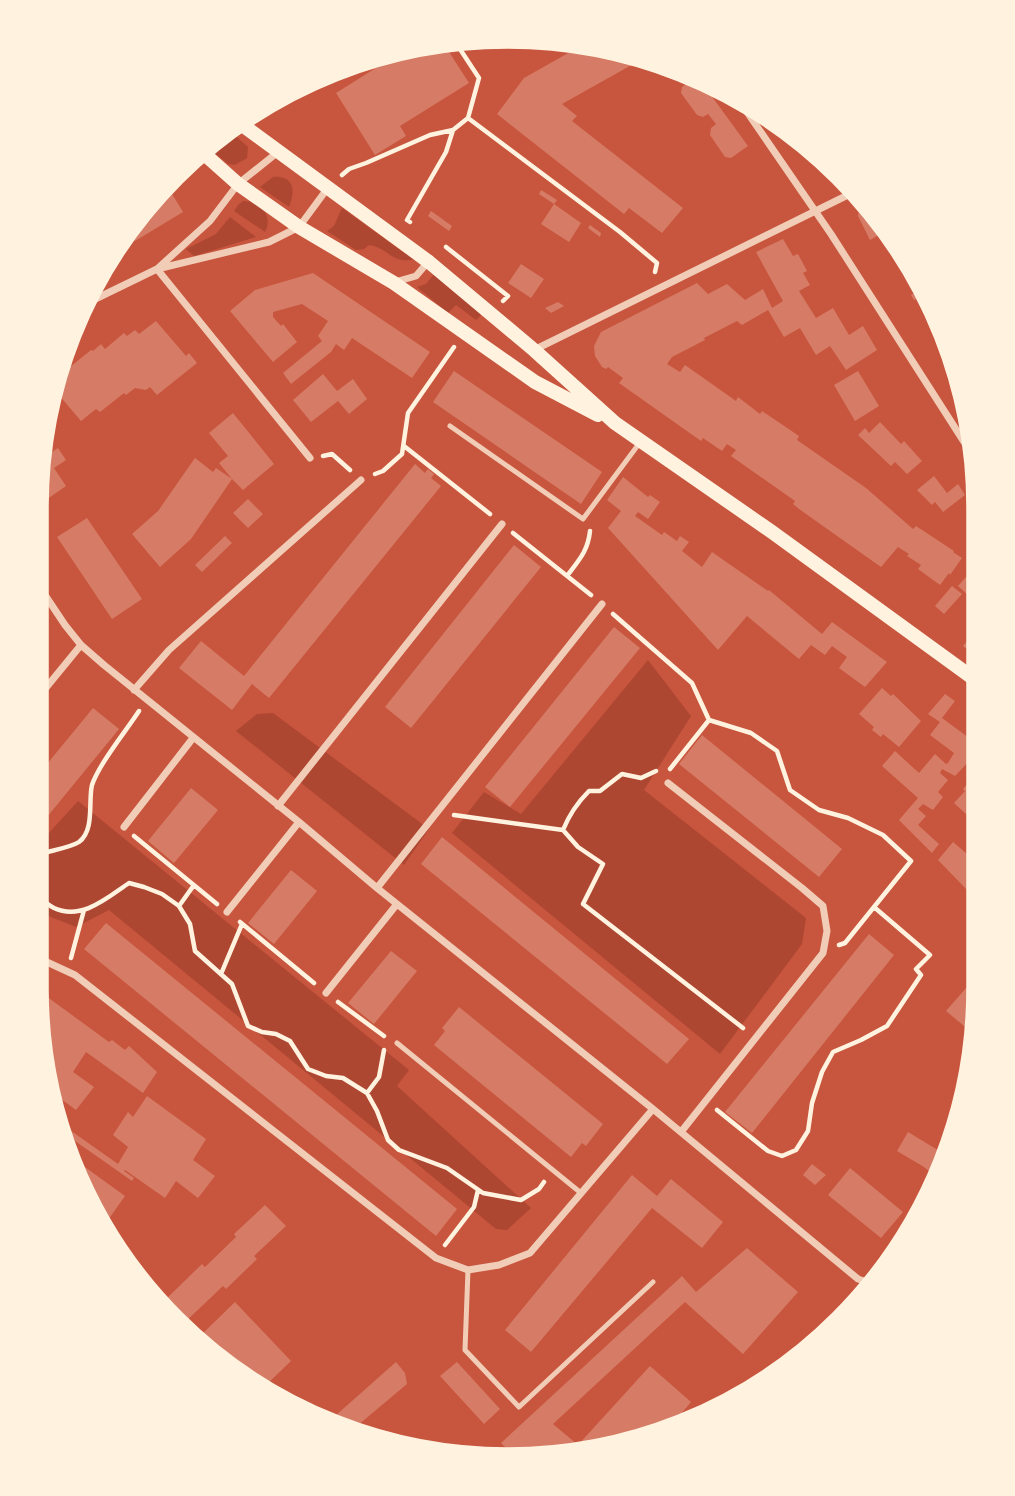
<svg xmlns="http://www.w3.org/2000/svg" width="1015" height="1496" viewBox="0 0 1015 1496" font-family="Raleway,sans-serif">
	<style>
		.green { fill: #ae4732 }
		.building { fill: #d67c66 }
		.lines { fill: none; stroke-linecap: round; stroke-linejoin: round }
		.path { stroke: #fff3e0; stroke-width: 4.5 }
		.service { stroke: #f1ccb7; stroke-width: 5 }
		.minor { stroke: #f1ccb7; stroke-width: 7 }
		.secondary { stroke: #fff3e0; stroke-width: 14 }
		.rim { fill: none; stroke: #fff3e0; stroke-width: 3.5 }
	</style>
	<rect width="100%" height="100%" fill="#c8553d"/>
	<path class="green" d="M228,129L248,147L247,158L235,165L228,164L206,146Z
		M273,177C294,175 296,191 289,207L260,187Z
		M243,201C260,201 274,217 265,232L234,211L238,205Z
		M342,208L400,250L415,259C392,265 389,248 369,245L364,249L356,250L327,231L334,226Z
		M230,217L256,237L194,256L186,249L216,234Z
		M435,273L481,315L476,320L456,305L448,313L417,287L426,284Z
		M648,660L691,716L644,790L806,918L802,944L720,1054L452,833L484,792L521,814Z
		M273,713L429,829L404,865L236,731L257,714Z
		M78,801L409,1070L397,1086L531,1208L507,1230L496,1229L109,910L76,927L36,911L37,846Z"/>
	<path class="building" d="M442,41L469,83L400,126L406,136L375,155L336,93L406,49L405,47L415,44Z
		M586,43L599,44L644,58L562,104L577,116L572,121L683,208L662,233L629,208L624,214L497,114L524,78Z
		M697,76L748,146L731,158L725,157L710,135L711,128L716,124L708,114L703,117L697,115L681,93L682,87Z
		M166,184L183,212L135,241L130,234Z
		M541,190L557,200L554,204L539,194Z
		M554,204L581,223L569,242L541,224Z
		M868,206L888,230L870,240L858,216L859,211Z
		M431,211L452,226L449,231L428,216Z
		M590,225L601,233L600,237L588,228Z
		M783,239L793,256L798,254L807,271L803,273L810,285L799,291L816,318L833,308L849,335L863,326L877,350L846,370L830,346L816,355L800,328L784,337L768,310L742,325L737,321L704,338L705,340L672,357L667,364L680,372L685,365L736,401L738,397L760,414L762,411L799,436L797,440L866,488L913,529L916,526L954,551L953,552L962,558L950,575L949,573L940,585L918,569L921,565L907,556L909,554L898,547L881,567L799,509L793,504L795,501L731,456L736,450L727,444L722,451L703,438L701,441L619,383L623,378L608,367L606,369L602,367L595,356L594,346L601,332L697,283L708,294L727,284L745,300L763,289L772,308L783,301L756,252Z
		M521,264L544,279L531,298L508,283Z
		M313,273L430,352L412,378L352,338L344,350L336,344L331,352L291,384L283,373L322,341L318,336L328,321L302,304L273,312V317L281,326L283,324L297,342L273,362L230,311L255,290Z
		M916,275L944,326L947,336L941,340L916,299L914,300L911,295L919,290L912,277Z
		M558,302L564,306L551,313L545,308Z
		M156,321L186,356L189,353L197,363L157,395L150,387L146,390L135,388L126,395L124,393L100,412L96,409L81,421L53,388L61,366L66,362L70,367L91,350L93,351L101,344L105,349L124,333L127,336L135,330L139,334Z
		M454,371L602,472L581,504L433,402Z
		M858,371L879,406L855,421L834,385Z
		M323,374L337,391L353,379L367,399L349,414L338,401L311,422L293,400Z
		M233,413L274,464L243,490L232,479L191,539L160,567L132,534L158,511L195,458L213,472L216,468L232,479L219,463L228,456L209,433Z
		M880,422L901,444L904,441L922,461L907,474L895,462L891,466L858,435L865,428L869,433Z
		M58,448L66,460L54,468L66,486L43,502V452L46,456Z
		M415,464L425,473L428,469L434,474L431,478L441,486L269,698L252,684L232,710L179,668L201,641L244,676Z
		M934,476L947,493L958,484L965,495L943,512L935,502L932,505L917,490Z
		M623,477L648,497L650,495L660,502L648,519L638,512L635,516L662,535L664,532L677,541L680,536L689,542L682,551L702,567L712,552L768,591L769,590L822,634L832,622L887,662L865,687L839,668L847,657L832,646L825,655L811,645L799,659L747,616L718,650L608,528L621,511L607,500Z
		M248,499L263,514L248,528L233,513Z
		M87,518L142,599L112,619L57,537Z
		M225,536L232,543L202,572L195,565Z
		M514,545L541,567L411,728L385,707Z
		M975,567L979,571L978,604L958,586Z
		M952,586L962,594L944,614L935,606Z
		M614,627L640,648L510,807L485,787Z
		M978,628V657L963,646Z
		M882,688L891,696L893,694L921,721L899,747L883,734L881,737L872,730L874,727L859,714Z
		M945,694L955,701L942,718L976,743V754L955,776L942,769L940,773L948,780L938,792L943,797L933,810L923,804L918,809L926,816L918,825L939,844L932,853L899,820L918,798L882,766L895,751L919,773L935,754L946,764L948,763L954,753L930,735L940,722L928,714Z
		M93,708L119,729L38,828V775Z
		M702,735L842,849L819,877L679,764Z
		M976,774L975,803L966,814L954,803L965,791L963,789Z
		M191,788L218,810L174,863L148,841Z
		M442,837L689,1039L667,1064L421,864Z
		M953,842L974,860V889L970,893L938,860Z
		M291,870L317,891L274,944L248,923Z
		M106,923L457,1209L436,1236L84,949Z
		M869,934L894,955L752,1133L725,1112Z
		M391,951L417,971L374,1024L348,1003Z
		M973,980L972,1036V1040L966,1036L970,1031L946,1011Z
		M35,988L109,1042L112,1040L125,1050L129,1046L157,1072L143,1093L86,1052L73,1072L94,1087L76,1110L57,1096L53,1101Z
		M459,1007L603,1124L586,1146L582,1143L571,1157L434,1045L445,1031L442,1028Z
		M147,1096L206,1139L193,1160L215,1176L198,1198L176,1181L165,1198L125,1170L124,1171L134,1178L132,1181L58,1129L57,1121L118,1164L128,1147L113,1135L128,1112L133,1117Z
		M908,1132L946,1155L938,1178L924,1167L897,1151Z
		M78,1162L125,1196L103,1227L74,1168Z
		M812,1164L826,1175L815,1185L803,1175Z
		M850,1168L903,1212L881,1238L828,1195Z
		M632,1175L657,1196L671,1179L723,1222L702,1248L652,1208L531,1352L505,1330Z
		M265,1205L286,1226L254,1256L257,1259L226,1289L223,1286L183,1324L163,1302L202,1264L205,1267L236,1237L234,1234Z
		M747,1248L798,1292L743,1354L685,1302L553,1424L578,1445L650,1366L691,1402L674,1422L676,1423L600,1452L515,1457L501,1443L682,1276L696,1292Z
		M235,1302L291,1361L263,1388L220,1363L197,1339Z
		M839,1311L846,1316L842,1322L814,1343Z
		M396,1362L405,1373L407,1384L351,1431L326,1424Z
		M457,1362L500,1409L484,1424L440,1376Z
		M430,1442L438,1451L423,1448Z"/>
	<g class="lines">
		<path class="path" d="M468,118L620,232L657,263L655,272
			M342,175L349,169L366,163L430,135L453,130L468,118L479,78L454,40
			M410,222L407,220L446,152L453,130
			M446,247L508,296L503,301
			M404,446L490,514
			M323,456L332,454L350,470
			M375,474L383,471L402,454L408,413L454,347
			M513,533L591,595
			M567,576C579,560 588,551 590,531
			M613,614L692,683L709,720L751,733L777,751L790,790L819,810L848,818L883,835L911,861L845,943L839,945
			M670,769L709,720
			M454,815L563,830C569,815 577,803 589,791H600L622,774L641,778L656,771
			M563,830L578,847L603,864L583,904L743,1028
			M134,836L217,904
			M37,855C48,851 70,848 79,842C95,830 88,801 92,785C99,764 126,731 139,711
			M36,895C42,900 48,905 54,908C82,921 108,897 129,883L144,887L162,894L179,906L190,924L195,951L232,984L248,1026L262,1032L276,1034L290,1041L308,1069L326,1076L343,1078L367,1093L377,1111L388,1140L399,1150L447,1168L483,1193L521,1200L539,1189L544,1182
			M179,906L194,885
			M240,922L314,983
			M71,958L84,910
			M221,974L242,924
			M338,1002L384,1036
			M367,1093L379,1077L384,1050
			M717,1110L768,1151L782,1156L796,1150L808,1131L812,1103L822,1072L833,1052L861,1040L887,1026L921,975L916,969L930,955L874,907
			M445,1245L474,1207L478,1190"/>
		<path class="service" d="M450,426L583,519L641,441
			M397,1043L581,1193
			M468,1270L465,1350L519,1407L653,1282"/>
		<path class="minor" d="M736,96L831,234L975,459
			M157,269L310,458
			M157,269L210,221L238,184L278,152
			M395,282L416,276L428,262
			M81,306L157,269L269,242L299,227L327,189
			M534,350L856,191
			M41,589L65,625L81,645L104,665L299,822L377,888L653,1109L858,1279L870,1283
			M134,690L169,650L361,480
			M40,695L81,645
			M668,783L802,888L823,906L827,931L823,953L681,1132
			M278,806L502,524
			M124,827L193,738
			M377,888L602,604
			M227,912L299,822
			M36,957L75,975L436,1258L468,1270L499,1265L530,1253L653,1109
			M326,993L397,904"/>
		<path class="secondary" d="M237,121L429,262L534,350L615,423L772,532L977,681
			M201,151L238,184L299,227L394,283L535,382L598,415"/>
	</g>
	<path d="M0 0H1015V1496H0ZM507 47H508A460 460 0 0 1 968 507V989A460 460 0 0 1 508 1449H507A460 460 0 0 1 47 989V507A460 460 0 0 1 507 47Z" fill="#fff3e0" fill-rule="evenodd"/>
	<path class="rim" d="M507 47H508A460 460 0 0 1 968 507V989A460 460 0 0 1 508 1449H507A460 460 0 0 1 47 989V507A460 460 0 0 1 507 47Z"/>
</svg>
